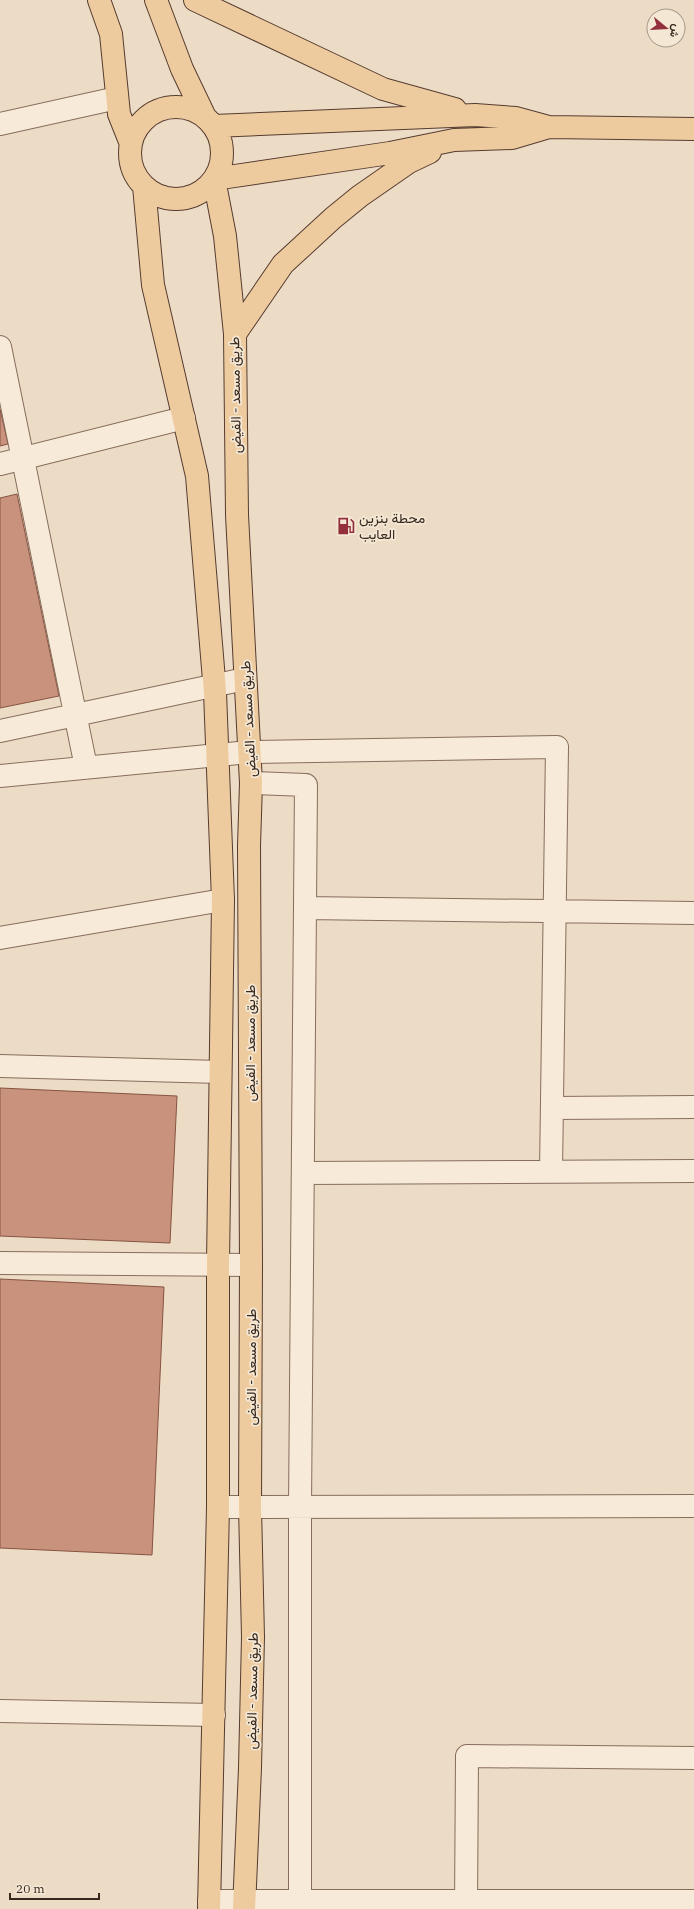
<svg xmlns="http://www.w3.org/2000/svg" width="694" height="1909" viewBox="0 0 694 1909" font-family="'IBM Plex Serif',Vazirmatn,serif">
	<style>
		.building { fill: #c9927c; stroke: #855442 }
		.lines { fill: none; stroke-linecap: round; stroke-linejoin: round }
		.minor-casing { stroke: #876d5c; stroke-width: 24 }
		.major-casing { stroke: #553c30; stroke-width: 24 }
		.minor { stroke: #f7ead8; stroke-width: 22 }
		.major { stroke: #eecb9e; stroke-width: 22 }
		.labels { text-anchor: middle; stroke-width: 3.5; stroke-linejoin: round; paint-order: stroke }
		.street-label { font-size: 14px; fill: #37281f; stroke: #f4e7d4 }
		.poi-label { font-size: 14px; fill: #37281f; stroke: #f4e7d4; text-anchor: start }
	</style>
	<rect width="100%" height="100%" fill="#ecdbc5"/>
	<path class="building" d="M0,409L8,444L0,446Z
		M17,494L59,696L0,708V498Z
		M0,1088L177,1096L170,1243L0,1236Z
		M0,1279L164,1287L152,1555L0,1548Z"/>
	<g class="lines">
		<g class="minor-casing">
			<path id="minor" d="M0,124L117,98
				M0,347L86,767
				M0,464L184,418
				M0,731L245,679
				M0,776L249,752L557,747L551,1172
				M251,783L306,785L300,1507V1909
				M305,908L694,913
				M0,938L223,900
				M0,1066L220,1072
				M552,1108L694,1107
				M303,1173L694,1171
				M0,1263L251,1265
				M218,1507L694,1506
				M0,1711L214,1715
				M209,1901H694
				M466,1909L467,1756L694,1758"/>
		</g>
		<g class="major-casing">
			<path id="major" d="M99,0L111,34L119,114L131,144
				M156,0L182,69L204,115
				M195,0L383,89L455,109
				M130 153a46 46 0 1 1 92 0a46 46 0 1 1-92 0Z
				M214,126L475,115L516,118L549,127L694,129
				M144,186L153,285L197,476L215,692L223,900L218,1264V1507L209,1909
				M235,334L283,264L333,218L360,196L409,162L430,152
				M244,1909L250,1768L253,1637L250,1507L251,1265L249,846L251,783L237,515L235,334L225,236L214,179L390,153L454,140L512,138L549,127"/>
		</g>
		<use href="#minor" class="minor"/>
		<use href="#major" class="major"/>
	</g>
	<defs>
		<g id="fuel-bare" transform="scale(1.38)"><path d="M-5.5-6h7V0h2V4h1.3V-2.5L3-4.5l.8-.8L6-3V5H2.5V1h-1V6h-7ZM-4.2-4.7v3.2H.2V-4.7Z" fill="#932e3c" stroke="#f4e7d4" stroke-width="2.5" paint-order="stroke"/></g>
	</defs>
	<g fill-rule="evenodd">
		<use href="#fuel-bare" x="346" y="526"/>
	</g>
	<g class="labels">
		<g class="street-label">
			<text transform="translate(235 395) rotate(-91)" y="5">طريق مسعد - الفيض</text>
			<text transform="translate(248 719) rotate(-93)" y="5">طريق مسعد - الفيض</text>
			<text transform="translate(250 1043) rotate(-90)" y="5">طريق مسعد - الفيض</text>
			<text transform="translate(251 1367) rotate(-90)" y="5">طريق مسعد - الفيض</text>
			<text transform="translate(252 1691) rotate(-89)" y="5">طريق مسعد - الفيض</text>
		</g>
		<g class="poi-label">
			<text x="359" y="523">محطة بنزين<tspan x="359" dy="16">العايب</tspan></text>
		</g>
	</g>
	<g transform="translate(666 28) rotate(108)"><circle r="19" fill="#f4e7d4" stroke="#a89b8c"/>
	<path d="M0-3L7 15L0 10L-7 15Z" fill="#932e3c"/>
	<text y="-6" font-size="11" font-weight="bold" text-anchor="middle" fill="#37281f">ش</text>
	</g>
	<path d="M10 1893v6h89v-6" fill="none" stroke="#37281f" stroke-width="2"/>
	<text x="16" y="1893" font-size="12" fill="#37281f" stroke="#f4e7d4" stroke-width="3" paint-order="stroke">20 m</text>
</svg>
